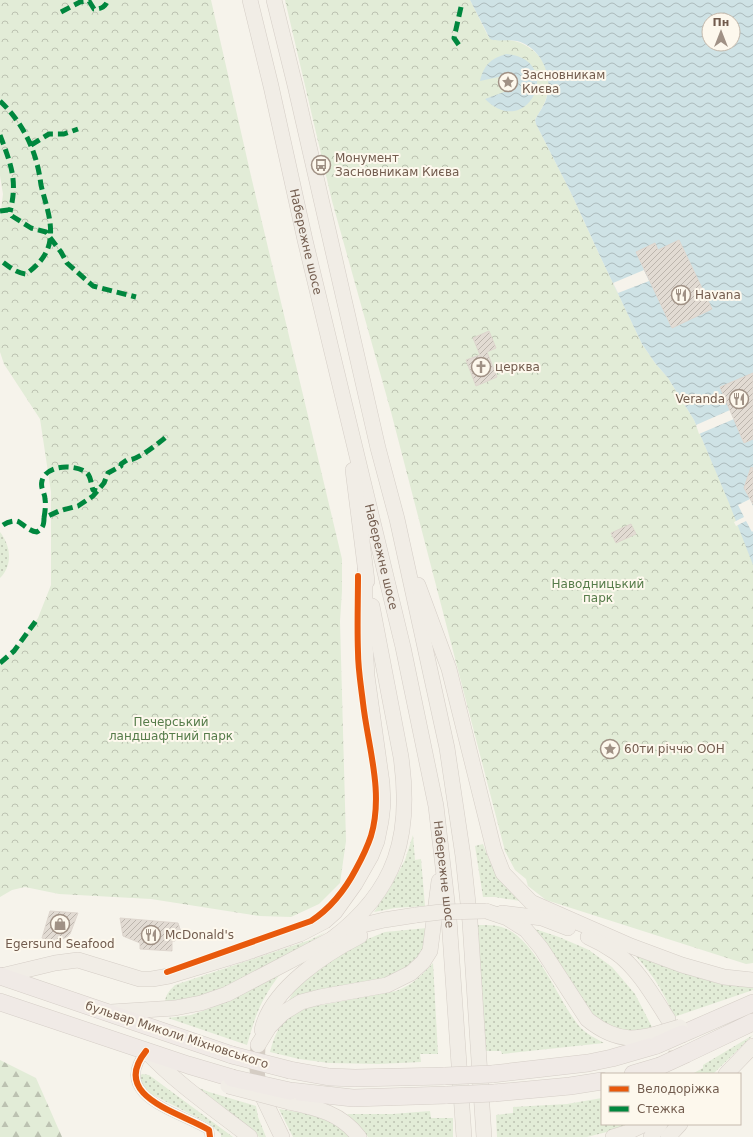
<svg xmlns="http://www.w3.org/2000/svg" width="753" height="1137" viewBox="0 0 753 1137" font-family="'DejaVu Sans',sans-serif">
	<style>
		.grass { fill: url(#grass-dots) }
		.forest { fill: url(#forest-firs) }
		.park { fill: url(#park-crowns) }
		.water { fill: url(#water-waves); fill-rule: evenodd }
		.pier { fill: #f6f3eb }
		.building { fill: url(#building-hatch); stroke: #ded6ce }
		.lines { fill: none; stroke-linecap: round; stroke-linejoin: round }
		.primary-tunnel { stroke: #d5cdc4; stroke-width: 15; stroke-dasharray: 15 8; stroke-linecap: butt }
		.street-casing { stroke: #d5d0c9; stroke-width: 10 }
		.primary-casing { stroke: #d5cec7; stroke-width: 16 }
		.highway-casing { stroke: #d5cec7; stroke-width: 18 }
		.street { stroke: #fefdfc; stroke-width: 9 }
		.primary { stroke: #f1ede6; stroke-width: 15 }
		.highway { stroke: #f0eae6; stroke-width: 17 }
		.primary-bridge-casing { stroke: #d5cec7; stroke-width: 16; stroke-linecap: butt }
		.highway-bridge-casing { stroke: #d5cec7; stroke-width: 18; stroke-linecap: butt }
		.primary-bridge { stroke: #f1ede6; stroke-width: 15 }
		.highway-bridge { stroke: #f0eae6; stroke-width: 17 }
		.quiet { stroke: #00873e; stroke-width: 5; stroke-dasharray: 10 5; stroke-linecap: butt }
		.cycleway-casing { stroke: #fdf8ed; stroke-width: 8 }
		.cycleway { stroke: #e8590c; stroke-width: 6 }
		.labels { text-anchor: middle; stroke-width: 4; stroke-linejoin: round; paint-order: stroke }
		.poi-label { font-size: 12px; fill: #725c4e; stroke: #fdf8ed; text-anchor: start }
		.street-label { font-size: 12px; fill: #725c4e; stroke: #fdf8ed }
		.park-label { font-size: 12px; fill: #567c4a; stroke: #fdf8ed }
	</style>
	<defs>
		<pattern id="grass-dots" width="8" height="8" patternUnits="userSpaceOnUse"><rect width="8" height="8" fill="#e2ecd7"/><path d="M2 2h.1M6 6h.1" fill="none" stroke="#bcc2b1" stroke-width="1.8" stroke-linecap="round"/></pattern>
		<pattern id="forest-firs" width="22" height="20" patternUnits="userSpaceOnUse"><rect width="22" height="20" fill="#e2ecd7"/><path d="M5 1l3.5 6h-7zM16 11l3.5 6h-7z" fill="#bcc2b1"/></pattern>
		<pattern id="park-crowns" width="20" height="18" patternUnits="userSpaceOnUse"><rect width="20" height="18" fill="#e2ecd7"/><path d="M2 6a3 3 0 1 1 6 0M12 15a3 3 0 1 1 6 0" fill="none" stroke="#bcc2b1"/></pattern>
		<pattern id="water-waves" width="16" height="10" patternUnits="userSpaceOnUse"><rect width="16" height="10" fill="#cee2e5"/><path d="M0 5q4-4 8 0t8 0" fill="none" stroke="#acbabc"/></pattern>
		<pattern id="building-hatch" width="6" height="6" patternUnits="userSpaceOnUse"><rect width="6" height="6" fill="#e2dbd3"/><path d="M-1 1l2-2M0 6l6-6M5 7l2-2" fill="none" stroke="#bcb5ad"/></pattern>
	</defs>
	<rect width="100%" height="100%" fill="#f6f3eb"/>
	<path class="grass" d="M0,532C11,546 13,565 0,578Z
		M413,835L415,860L421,859L425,906L395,908L374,912L390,888L405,860Z
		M483,844C492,870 501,882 520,901L495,897H483L475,846Z
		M477,925C487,925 497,924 507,929C537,943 558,1000 579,1026C586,1034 595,1038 604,1043L502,1054L501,1051H486Z
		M529,927L559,937L589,950L612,967L635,994L652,1027L638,1032L613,1031L590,1014Z
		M427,928L424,951L397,977L287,1003L296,988L305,977L358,943L385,932Z
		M326,932L301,948L224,987L204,995L165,1004C165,995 169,991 175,985L310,940Z
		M630,950L753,985V990L674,1017C664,991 650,970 630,950Z
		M433,963L438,1054H420L421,1062L378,1064L329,1063L299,1059L270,1052C277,1025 285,1016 311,1007L396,991C413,985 422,975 433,963Z
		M281,973C275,981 269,989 265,997C256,1012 252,1029 247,1045L168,1018L191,1015L211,1008Z
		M753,1035L713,1074H692L703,1068V1065Z
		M142,1074L149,1075L233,1137H221V1134L208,1123L151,1094L140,1083V1076Z
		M182,1081L209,1092L256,1106L258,1117L266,1137H259Z
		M602,1098V1124H634L630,1126L587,1137H497L496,1115L513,1113V1107L567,1104Z
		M279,1109C311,1114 326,1116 352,1137H293Z
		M430,1111L431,1118H453V1137H368L358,1125L347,1114H393Z"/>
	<path class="forest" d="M0,1060L36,1078L62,1137H0Z"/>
	<path class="park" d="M0,0H211L251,176L342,559V591L340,621L346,841L340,883L319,904L291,917L259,916L151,899L59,894L25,887L12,890L0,897V663L14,651L38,618L51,585V492L40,419L4,364L0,352V219L3,194L0,176Z
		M285,0H470L488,36L493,40C526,35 556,61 547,95C545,105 539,112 535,120L536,124L572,195L600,256L642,344L655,363L668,378L694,420L753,558V963L746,964L546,900L528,886L526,879L515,870L505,851L391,412L332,201Z"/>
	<path class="water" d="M470,0H753V565L729,503L694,420L668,378L655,363L642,344L600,256L572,195L536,124L535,120C539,112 545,105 547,96C553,74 540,47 517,41C509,39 496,42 490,39ZM709,20H733V44H709Z
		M506,54C566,59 528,142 485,99L512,89L508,75L480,81C484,65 490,59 506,54Z"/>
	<path class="pier" d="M644,270L649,281L618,293L613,283Z
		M730,410L734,419L699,434L696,425Z
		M750,499L753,506V531L752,532L746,521L736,526L734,522L744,517L738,505Z"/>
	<path class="building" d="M679,240L712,309L672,328L636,252L655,243L658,250Z
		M489,331L496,348L487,352L497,377L476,386L466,360L480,355L473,338Z
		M753,373V439L744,443L720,387Z
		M751,467L753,468V504L744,488Z
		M631,524L636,534L616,543L611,533Z
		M50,911L78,913L70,934L67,937L54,942L42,938Z
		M120,918L178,923L182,935H176L175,941H172V951L140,949V943L123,936Z"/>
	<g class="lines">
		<path class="primary-tunnel" d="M671,1028L676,1050L677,1074
			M258,1045L257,1069L259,1089"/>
		<g class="street-casing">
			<path id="street" d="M146,1051C109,1097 180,1112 209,1130L210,1137"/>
		</g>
		<g class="primary-casing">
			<g id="primary">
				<path id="s1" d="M250,0L271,86L305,240L403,647L436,806L449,919L464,1137"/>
				<path d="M274,0L295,85L378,448L397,519L447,748L463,856L470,922L484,1137"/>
				<path d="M353,470L367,581"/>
				<path d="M418,585L449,669L494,850L503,873L531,902L631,946L682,965L724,977L753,980"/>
				<path d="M486,911L507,918L526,930L541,948L587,1019C599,1029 614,1037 630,1038C638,1038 648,1036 656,1034"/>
				<path d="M502,913L542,918L568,928"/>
				<path d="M588,937C597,941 606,946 615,952C637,967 654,997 668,1019"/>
				<path d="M332,939C397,890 412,835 401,757L372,606"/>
				<path d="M1,976L55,963L78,960L140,979H152L169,976L248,952L300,934L325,921L335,912L355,884L371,856L377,841L381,821L383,804L382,783L367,676L365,644V571"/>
				<path d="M111,1012L175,1008L201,1003L227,994L332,939L363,925L384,920L416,915"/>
				<path d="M262,1030C271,989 325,954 360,936"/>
				<path d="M258,1045L269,1027L283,1013L301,1002L320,997L387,985L411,973L423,962L430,951L439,881"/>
				<path d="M146,1051C177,1084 214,1109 250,1137"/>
				<path d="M726,1074L753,1046"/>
				<path d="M259,1089L282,1137"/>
				<path d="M289,1102C317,1108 341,1113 359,1137"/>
				<path d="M613,1137L626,1133L645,1124"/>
				<path d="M651,1137L660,1124"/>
				<path d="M668,1137L680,1124"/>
			</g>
		</g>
		<g class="highway-casing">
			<path id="highway" d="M0,976L232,1055
				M0,1002L188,1065L232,1078
				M682,1034L753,1003
				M686,1054L753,1022
				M290,1070L329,1077L355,1078L445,1076
				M492,1074L588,1063L612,1058L657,1045
				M633,1074L660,1066
				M290,1091L353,1098L447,1095
				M494,1093L570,1086L602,1081"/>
		</g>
		<use href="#street" class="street"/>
		<use href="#primary" class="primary"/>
		<use href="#highway" class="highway"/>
		<g class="primary-bridge-casing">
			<path id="primary-bridge" d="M416,915L441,912L486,911
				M656,1034L680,1027
				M228,1086L289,1102"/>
		</g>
		<g class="highway-bridge-casing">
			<path id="highway-bridge" d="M657,1045L682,1034
				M232,1055L290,1070
				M660,1066L686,1054
				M445,1076L492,1074
				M232,1078L290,1091
				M447,1095L494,1093"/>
		</g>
		<use href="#primary-bridge" class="primary-bridge"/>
		<use href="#highway-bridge" class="highway-bridge"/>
		<path class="quiet" d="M461,7L454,38L461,48
			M61,12L80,2L89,1L94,9C102,9 105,7 108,0
			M0,101C18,118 31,140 37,164C39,171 40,178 41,185C46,206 54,224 49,245C45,258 37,266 26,274C16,273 8,266 0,260
			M0,135C11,165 18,180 10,212
			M31,145L49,134H64L78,129
			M0,211L8,210L12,216L31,228L46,232L61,252L67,263L93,286L136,297
			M44,518C45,512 46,505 45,499C45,493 40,488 42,481C46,464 76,464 87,473C91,477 91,484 93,490L97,491
			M3,525C6,523 11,521 15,521C20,520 27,531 37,532C43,528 44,525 44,518L59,511L78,506L93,496L104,483L108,473L121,466V464L127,460C138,461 159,442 169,435
			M0,663L14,651L38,618"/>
		<g class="cycleway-casing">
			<path id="cycleway" d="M167,972L311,921C331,908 345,890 356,869C362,858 367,848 371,836C384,792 368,747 363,703C361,686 358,669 358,652C357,626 358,601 358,576
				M146,1051C109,1097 180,1112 209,1130L210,1137"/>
		</g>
		<use href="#cycleway" class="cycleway"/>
	</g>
	<defs>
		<g id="sight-ring" transform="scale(1)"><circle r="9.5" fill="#fdf8ed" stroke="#a09185" stroke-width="1.5"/><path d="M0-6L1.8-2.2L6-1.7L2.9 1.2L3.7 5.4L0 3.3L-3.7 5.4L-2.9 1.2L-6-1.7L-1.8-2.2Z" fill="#a09185"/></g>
		<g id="bus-ring" transform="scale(1)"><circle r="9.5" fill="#fdf8ed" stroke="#a09185" stroke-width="1.5"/><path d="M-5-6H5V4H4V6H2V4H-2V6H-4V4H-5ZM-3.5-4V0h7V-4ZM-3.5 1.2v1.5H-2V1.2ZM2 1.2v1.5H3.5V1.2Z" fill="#a09185"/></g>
		<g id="restaurant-ring" transform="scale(1)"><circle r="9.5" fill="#fdf8ed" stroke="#a09185" stroke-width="1.5"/><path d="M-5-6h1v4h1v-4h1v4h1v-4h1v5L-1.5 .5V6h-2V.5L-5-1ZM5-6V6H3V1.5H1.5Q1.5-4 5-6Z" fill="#a09185"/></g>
		<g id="church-ring" transform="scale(1)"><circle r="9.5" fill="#fdf8ed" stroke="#a09185" stroke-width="1.5"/><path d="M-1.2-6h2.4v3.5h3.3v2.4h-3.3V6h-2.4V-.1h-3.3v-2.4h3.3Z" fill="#a09185"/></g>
		<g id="shop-ring" transform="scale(1)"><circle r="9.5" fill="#fdf8ed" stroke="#a09185" stroke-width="1.5"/><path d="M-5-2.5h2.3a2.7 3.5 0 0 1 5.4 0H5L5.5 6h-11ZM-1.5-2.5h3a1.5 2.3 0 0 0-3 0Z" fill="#a09185"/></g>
	</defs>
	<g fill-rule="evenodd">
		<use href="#sight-ring" x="508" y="82"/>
		<use href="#bus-ring" x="321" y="165"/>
		<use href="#restaurant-ring" x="681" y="295"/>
		<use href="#church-ring" x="481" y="367"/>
		<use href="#restaurant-ring" x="739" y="399"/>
		<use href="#sight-ring" x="610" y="749"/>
		<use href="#shop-ring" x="60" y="924"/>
		<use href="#restaurant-ring" x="151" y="935"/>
	</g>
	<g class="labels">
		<g class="poi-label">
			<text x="522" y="79">Засновникам<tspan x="522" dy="14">Києва</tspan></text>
			<text x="335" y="162">Монумент<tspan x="335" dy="14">Засновникам Києва</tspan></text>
			<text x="695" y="299">Havana</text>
			<text x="495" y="371">церква</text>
			<text x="725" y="403" text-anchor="end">Veranda</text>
			<text x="624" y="753">60ти річчю ООН</text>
			<text x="165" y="939">McDonald's</text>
			<text x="60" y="948" text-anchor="middle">Egersund Seafood</text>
		</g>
		<g class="street-label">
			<text dy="4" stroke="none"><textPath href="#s1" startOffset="248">Набережне шосе</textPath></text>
			<text dy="4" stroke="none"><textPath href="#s1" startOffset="572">Набережне шосе</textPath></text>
			<text dy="4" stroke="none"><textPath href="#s1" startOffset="896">Набережне шосе</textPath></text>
			<text transform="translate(177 1035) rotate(18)" y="4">бульвар Миколи Міхновського</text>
		</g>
		<g class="park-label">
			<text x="598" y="588">Наводницький<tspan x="598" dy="14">парк</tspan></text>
			<text x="171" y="726">Печерський<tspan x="171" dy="14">ландшафтний парк</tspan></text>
		</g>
	</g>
	<rect x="601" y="1073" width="140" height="52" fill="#fdf8ed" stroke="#c5baad"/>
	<rect x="609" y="1086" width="20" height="6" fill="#e8590c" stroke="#c5baad"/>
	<text x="637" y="1093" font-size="12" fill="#725c4e">Велодоріжка</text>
	<rect x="609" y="1106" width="20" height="6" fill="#00873e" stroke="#c5baad"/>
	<text x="637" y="1113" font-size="12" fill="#725c4e">Стежка</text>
	<g transform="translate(721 32)"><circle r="19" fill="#fdf8ed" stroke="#c5baad"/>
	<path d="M0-3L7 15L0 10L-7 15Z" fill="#a09185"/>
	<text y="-6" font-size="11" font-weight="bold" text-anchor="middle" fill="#725c4e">Пн</text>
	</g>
</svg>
